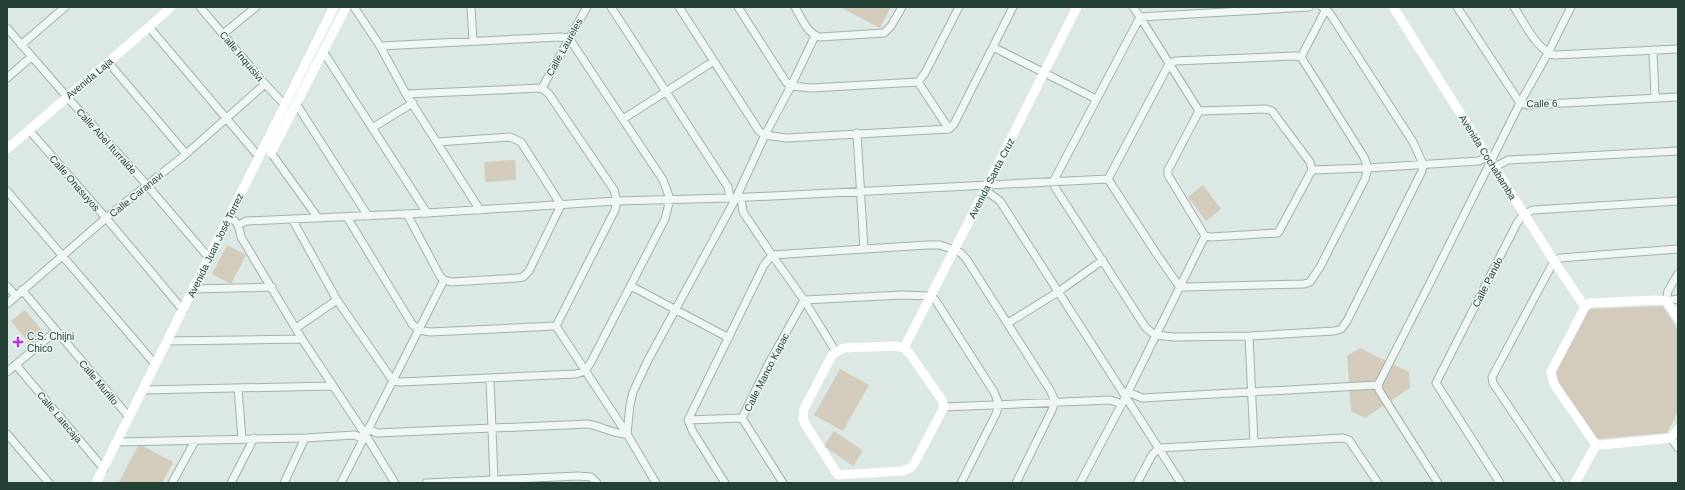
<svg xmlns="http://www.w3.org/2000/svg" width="1685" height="490" viewBox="0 0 1685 490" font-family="Arial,sans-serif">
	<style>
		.green { fill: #d3ccbd }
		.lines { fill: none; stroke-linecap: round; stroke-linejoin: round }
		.street-casing { stroke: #a1b2ab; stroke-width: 9 }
		.street { stroke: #eff6f3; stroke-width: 7 }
		.secondary { stroke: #fff; stroke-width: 9 }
		.poi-dot { fill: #bb33db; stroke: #ecf6f1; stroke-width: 1.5 }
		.labels { text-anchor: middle; stroke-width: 3; stroke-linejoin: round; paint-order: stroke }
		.street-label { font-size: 10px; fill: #254035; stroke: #ecf6f1 }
		.poi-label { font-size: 10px; fill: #254035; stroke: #ecf6f1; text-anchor: start }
	</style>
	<rect width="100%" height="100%" fill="#dce8e3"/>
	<path class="green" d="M840,7H891L880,28Z
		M515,160L516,180L485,182L484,162Z
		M1203,185L1221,209L1206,221L1188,197Z
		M227,245L246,255L231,284L212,274Z
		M1663,306L1678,330V412L1667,433L1596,439L1553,374L1586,309Z
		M25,310L44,333L31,345L11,321Z
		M1360,348L1409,372L1410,388L1365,418L1351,411L1347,356Z
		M840,369L869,385L843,431L814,415Z
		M834,431L863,451L853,466L824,446Z
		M139,444L173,462L162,483L119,482Z"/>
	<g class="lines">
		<g class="street-casing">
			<path id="street" d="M200,7L265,84L285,105
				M354,7L380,46L406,94L480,210
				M471,7L473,41
				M611,7L728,187L730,198
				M679,7L759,131L765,135L786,138L949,129L954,124L1013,7
				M738,7L786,82L791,86L811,88L918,82L925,73L959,7
				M795,7C801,17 808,35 820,37L884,33L891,26L902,7
				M1133,7L1140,17L1309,7
				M1457,7L1520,103L1527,105L1678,97
				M1514,7C1524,22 1537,51 1555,55L1678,49
				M149,27L259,157
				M7,28L67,97L147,185L209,258
				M223,34L256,7
				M21,45L65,7
				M993,47L1096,99
				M1653,50L1655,98
				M324,53L427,213
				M1295,56L1301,57L1364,157L1368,168L1365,179L1320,267L1310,282L1304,284L1185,287L1179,286L1156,253L1108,179L1169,64L1175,61Z
				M1301,57L1326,9
				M108,62L186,154
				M7,78L31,57
				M918,82L949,129
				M542,88L587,7
				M406,94L542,88L549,94L614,190L617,201L615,210L556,326
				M297,105L368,216
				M1266,109L1272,111L1310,162L1312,170L1278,233L1211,237L1205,236L1168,175V170L1199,111Z
				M1199,111L1140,17L1053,182L1056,189L1146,328L1155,335L1174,337L1249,336L1334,331L1341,329L1347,321L1422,171L1423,164L1413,142L1329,12L1322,7
				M623,119L714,61
				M372,128L413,103
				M29,130L106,218L183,310
				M857,133L864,249
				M269,150L318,218
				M1495,167L1508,160L1678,151
				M1312,170L1368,168L1479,161L1488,156
				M985,190L1000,201L1181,483
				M7,191L155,364
				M407,214L440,276L444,280L451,282L518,278L523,277L529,271L561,205L521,142L510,137L437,142
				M229,217C238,222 239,226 241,237L302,339L365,434L395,483
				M347,217L412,324L419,330L430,332L556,326
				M292,219L337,300L393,381L401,382L576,374L585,371L591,362L665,219L670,199L663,180L569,38L560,37L380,46
				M239,225L246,221L427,213L617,201L730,198L1108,179
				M772,255L927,245H940L954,250L961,253L967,260L1050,390L1055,401L1052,410L1016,483
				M772,255L804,300L836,352
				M1678,274L1668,291L1666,301L1678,299
				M7,286L16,296
				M631,286L729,338
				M193,289L272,287
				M22,290L129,417
				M804,300L902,295L931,296L936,301L994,392L999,404L996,414L961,483
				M7,304L106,218L186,154L265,84
				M1008,323L1058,292L1103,260
				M556,326L627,434L656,483
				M296,328L337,300
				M1249,336L1254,443
				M167,341L302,339
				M16,365L104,469
				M7,372L56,331
				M490,379L494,480
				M238,388L242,439
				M143,390L332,386
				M1128,392L1142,398L1378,385
				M944,407L1110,400L1122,404
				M688,420L742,418
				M368,429L377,433L588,424C601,426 613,434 627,434
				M7,434L49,483
				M627,434L630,405L633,392L648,360L736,198L765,135L791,86L815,36
				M1671,438L1678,448
				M118,442L305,438L355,435L363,439
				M172,483L195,441
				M231,483L254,438
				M284,483L305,438
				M341,483L444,280
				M426,483L578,476L591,477L597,483
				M725,483L693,432L688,420L764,265L772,255L743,212L741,197
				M783,483L742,418L768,365L804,300
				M1080,483L1125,398L1205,236
				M1137,483L1152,455L1159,448L1343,438L1349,440L1378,483
				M1438,483L1379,390L1378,385L1435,273L1520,103L1548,53L1571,7
				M1500,483L1436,383L1517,223L1524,214L1533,210L1678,201
				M1560,483L1493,383L1492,377L1554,261L1560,258L1678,249"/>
		</g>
		<use href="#street" class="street"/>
		<path class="secondary" d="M1393,7L1554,261L1585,307
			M7,149L149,27L171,7
			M271,153L346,7
			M1678,318L1666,301L1655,300L1590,303L1585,307L1551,372L1554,384L1596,445H1602L1671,438L1678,430
			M895,346L904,348L910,354L942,400L944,407L914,464L910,468L902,471L838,475L805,424L803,418L804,409L832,355L843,348Z
			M904,348L985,190L1077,7
			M96,483L334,7
			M1575,483L1596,445"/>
	</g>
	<path class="poi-dot" d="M16 336h4v4h4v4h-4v4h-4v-4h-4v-4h4z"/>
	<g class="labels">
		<g class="street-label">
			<text transform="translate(564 47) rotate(-61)" y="4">Calle Laureles</text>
			<text transform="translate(242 56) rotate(50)" y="4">Calle Inquisivi</text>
			<text transform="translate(89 78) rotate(-40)" y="4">Avenida Laja</text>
			<text transform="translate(1542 103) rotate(-1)" y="4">Calle 6</text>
			<text transform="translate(107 141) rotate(48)" y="4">Calle Abel Iturralde</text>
			<text transform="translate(1488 157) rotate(58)" y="4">Avenida Cochabamba</text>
			<text transform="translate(991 178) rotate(-63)" y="4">Avenida Santa Cruz</text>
			<text transform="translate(75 183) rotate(49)" y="4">Calle Onasuyos</text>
			<text transform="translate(136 194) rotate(-39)" y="4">Calle Caranavi</text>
			<text transform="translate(215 245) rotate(-64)" y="4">Avenida Juan José Torrez</text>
			<text transform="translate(1487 282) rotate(-63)" y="4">Calle Pando</text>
			<text transform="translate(766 372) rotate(-63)" y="4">Calle Manco Kapac</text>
			<text transform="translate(99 382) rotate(50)" y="4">Calle Murillo</text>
			<text transform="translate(60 417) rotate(50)" y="4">Calle Latecaja</text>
		</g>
		<g class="poi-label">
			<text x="27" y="340">C.S. Chijni<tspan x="27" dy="12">Chico</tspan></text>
		</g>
	</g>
	<rect width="1685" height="490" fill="none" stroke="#254035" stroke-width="16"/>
</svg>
